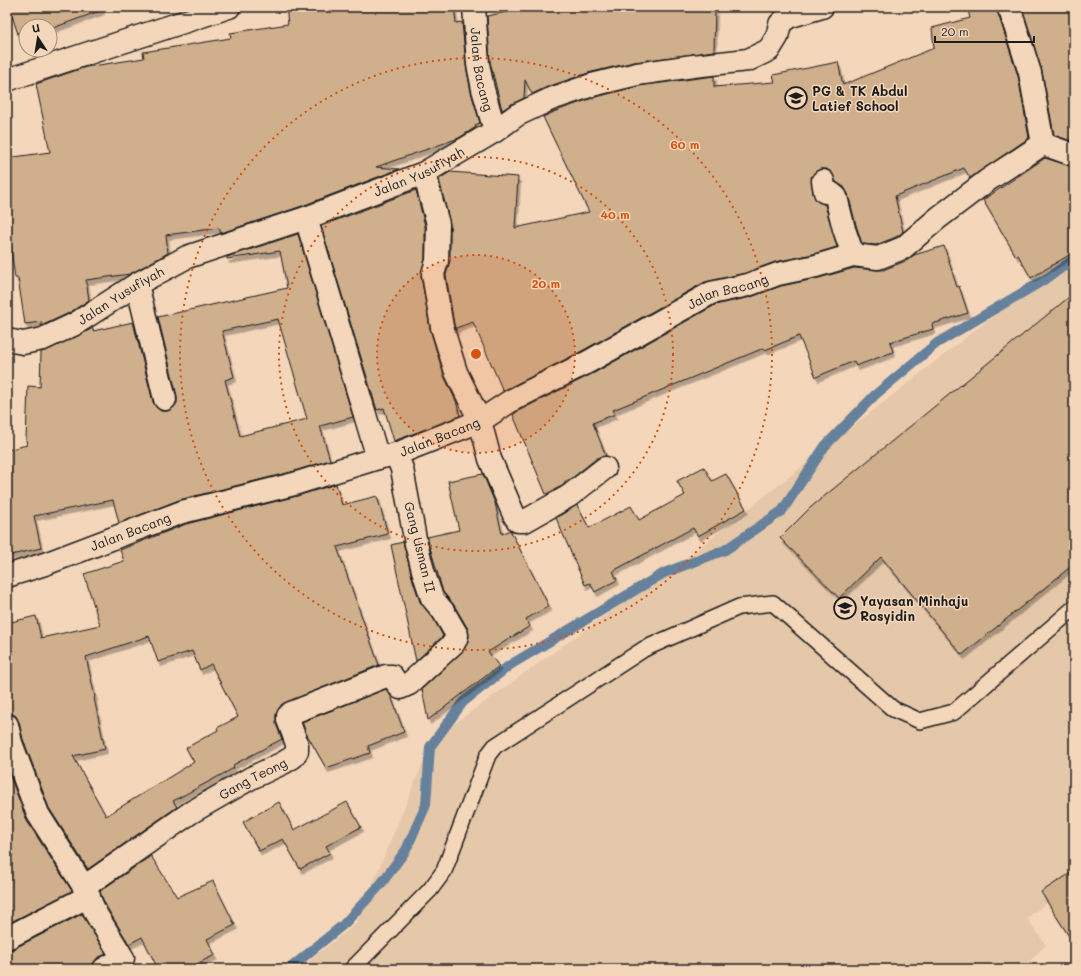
<svg xmlns="http://www.w3.org/2000/svg" width="1081" height="976" viewBox="0 0 1081 976" font-family="Mali,sans-serif">
	<style>
		.built { fill: #e5c7a9 }
		.lines { fill: none; stroke-linecap: round; stroke-linejoin: round }
		.stream { stroke: #66819c; stroke-width: 10 }
		.building { fill: #d0af8d; stroke: #1c1c1c; fill-rule: evenodd; filter: url(#shadow) }
		.service-casing { stroke: #1c1c1c; stroke-width: 18 }
		.minor-casing { stroke: #1c1c1c; stroke-width: 25 }
		.service { stroke: #f4d6ba; stroke-width: 15 }
		.minor { stroke: #f4d6ba; stroke-width: 22 }
		.ring { fill: none; stroke: #d4530e; stroke-width: 2; stroke-dasharray: 2 4 }
		.labels { text-anchor: middle; stroke-width: 3; stroke-linejoin: round; paint-order: stroke }
		.street-label { font-size: 13px; fill: #1c1c1c; stroke: #f4d6ba }
		.poi-label { font-size: 13px; font-weight: bold; fill: #1c1c1c; stroke: #f4d6ba; text-anchor: start }
		.centre { fill: #d4530e; stroke: #f4d6ba; stroke-width: 2 }
		.ring-label { font-size: 12px; text-anchor: middle; font-weight: bold; fill: #d4530e; stroke: #f4d6ba; stroke-width: 3; stroke-linejoin: round; paint-order: stroke }
	</style>
	<defs>
		<filter id="shadow"><feDropShadow dx="2.5" dy="4.5" stdDeviation="0" flood-color="#0004"/></filter>
	</defs>
	<rect width="100%" height="100%" fill="#f4d6ba"/>
	<filter id="ink" filterUnits="userSpaceOnUse"><feTurbulence type="fractalNoise" baseFrequency=".025" numOctaves="2"/><feDisplacementMap in="SourceGraphic" scale="8" xChannelSelector="R" yChannelSelector="G"/><feConvolveMatrix kernelMatrix="1 2 1 2 8 2 1 2 1" color-interpolation-filters="sRGB"/></filter>
	<g filter="url(#ink)">
		<path class="built" d="M1074,256V882L1027,918L1046,945L1022,969H298L356,924L433,739L694,552L979,327Z"/>
		<g class="lines">
			<path class="stream" d="M289,969L344,924L381,884L406,850L426,805L430,747L463,702L510,665L664,573L725,550L782,511L825,446L875,395L937,343L1049,277L1074,259"/>
		</g>
		<path class="building" d="M9,7H101L102,10L50,29V26H26V38L20,40Z
			M286,7H454L456,23L462,22L466,66L471,92L480,123L475,125L476,127L459,138L376,167L399,169L302,206L221,233L219,228L166,235L168,253L130,274L86,280L89,300L69,313L41,326L42,322L25,324L18,278H15L7,221V158L50,152L36,84L86,67L144,58L143,52L231,38L230,33L288,24Z
			M531,7H715L714,51L634,62L588,73L547,87L532,94L525,80L524,98L512,104L502,110L490,62L487,16Z
			M967,7H996L1018,76L1029,138L970,178L964,168L895,196L903,232L896,237L876,245L862,244L856,225L848,194L844,187L836,182L832,173L827,169H820L815,172L811,177L813,194L817,201L825,205L837,247L813,254L775,262L745,273L705,282L582,351L503,391L473,322L456,328V331L454,324L446,275L450,261V224L439,179L450,172L518,177L515,228L589,212L543,117L556,111L596,97L639,86L714,76V87L775,82L773,75L838,62L843,85L934,48L932,28L970,18Z
			M1022,7H1070L1074,22V142L1054,135L1042,71Z
			M1045,158L1074,167V252L1031,278L1018,255L1016,256L983,200Z
			M416,190L425,226V259L421,276L430,329L444,376L456,401L460,416L394,441L384,408L377,410L321,226Z
			M298,234L353,417L320,426L330,460L291,472L179,500L119,523L113,500L34,516L41,548L7,556V450L27,445L26,440L28,386L40,387L41,352L48,350L80,335L93,328V331L133,322L153,402L156,407L161,411H168L173,408L177,403V396L158,317L287,288L280,251L227,259V257ZM278,319L307,419L240,436L225,380L234,377L222,331Z
			M944,246L957,287L959,286L968,313L932,324L933,329L890,342L893,352L856,366L854,361L816,377L799,336L765,350L764,348L613,410L615,414L593,423L606,456L597,458L571,479L565,481V483L562,486L546,494L513,415L518,411L594,373L715,305L751,297L781,286L819,278L854,268L877,270H883L908,260L914,255Z
			M1074,293V564L962,655L881,557L839,598L780,538L811,507Z
			M704,467L712,481L726,474L746,509L698,536L693,528L613,571L617,580L595,592L590,583L585,585L556,518L577,505L589,528L631,506L639,520L685,495L677,481Z
			M483,474L495,503L502,534L510,530L549,606L526,619L530,626L488,652L499,666L428,720L422,689L462,652L467,644L469,637L468,629L454,605L443,592L427,537L459,530L448,481Z
			M336,484L342,505L377,496L388,534L337,547L379,665L282,704L279,708L276,716V724L282,739L233,765L234,768L173,801L177,807L88,869L49,808L23,739L19,722L16,716L11,713H7V623L36,616L41,638L100,625L84,574L124,561L120,550L186,524L297,496ZM149,636L158,662L192,651L200,670L211,664L238,717L217,728L218,730L186,748L194,762L106,816L73,756L105,749L94,698L95,697L86,657Z
			M403,542L412,577L420,602L433,618L443,636L416,661L391,545Z
			M386,689L391,696L404,732L368,746L370,753L326,768L306,733L302,722Z
			M7,768L27,821L72,891L7,924Z
			M279,802L294,830L347,802L361,827L326,846L330,853L300,869L283,839L259,851L243,822Z
			M151,856L177,897L213,881L235,925L207,939L215,955L186,969H158L142,937L129,944L107,908L101,895L100,891Z
			M1074,871V944L1041,892Z
			M82,914L106,954L97,958L93,964L84,969H7V950L13,949Z"/>
		<g class="lines">
			<g class="service-casing">
				<path id="service" d="M352,969L430,890L444,871L488,755L495,746L644,649L739,607L773,603L893,709L920,721L954,712L1074,608"/>
			</g>
			<g class="minor-casing">
				<g id="minor">
					<path id="s1" d="M474,7L478,64L483,89L495,131"/>
					<path d="M1008,7L1011,13L1030,73L1043,144"/>
					<path d="M7,80L229,7"/>
					<path d="M1043,144L1074,155"/>
					<path d="M424,173L438,224L437,261L433,274L442,327L456,372L480,421L490,459L514,515L518,521H525L569,496L605,468"/>
					<path d="M823,181L825,192L831,193L836,197L844,229L853,255"/>
					<path d="M306,218L378,458"/>
					<path d="M137,284L165,399"/>
					<path id="s2" d="M7,340L23,343L43,339L75,324L137,284L187,257L306,218L424,173L495,131L517,115L551,99L592,85L637,74L693,66L748,60L769,50L777,37L780,24L788,17L822,7"/>
					<path id="s3" d="M7,576L45,564L182,512L294,484L378,458L396,454L480,421L512,400L588,362L711,293L748,285L778,274L816,266L853,255L878,258L903,248L938,218L988,180L1043,144"/>
					<path d="M7,725L11,743L38,814L84,887L96,914L123,958L104,969"/>
					<path id="s4" d="M84,887L190,813L251,778L283,763L293,757L297,751V744L288,720V716L291,713L386,676H392L400,688L409,684L454,643L456,639L457,635L443,611L432,598L424,574L416,544L402,469L396,454"/>
					<path d="M7,938L89,896"/>
				</g>
			</g>
			<use href="#service" class="service"/>
			<use href="#minor" class="minor"/>
		</g>
	</g>
	<circle cx="476" cy="354" r="99" fill="#d4530e" fill-opacity=".12"/>
	<g class="ring">
		<circle cx="476" cy="354" r="99"/>
		<circle cx="476" cy="354" r="197"/>
		<circle cx="476" cy="354" r="296"/>
	</g>
	<defs>
		<g id="school-ring" transform="scale(1.15)"><circle r="9.5" fill="#f4d6ba" stroke="#1c1c1c" stroke-width="1.5"/><path d="M0-5L7-2L0 1L-7-2ZM-4 1L0 2.5L4 1V4Q0 6-4 4Z" fill="#1c1c1c"/></g>
	</defs>
	<g fill-rule="evenodd">
		<use href="#school-ring" x="796" y="98"/>
		<use href="#school-ring" x="845" y="608"/>
	</g>
	<g class="labels">
		<g class="street-label">
			<text dy="5" stroke="none"><textPath href="#s1" startOffset="63">Jalan Bacang</textPath></text>
			<text dy="5" stroke="none"><textPath href="#s2" startOffset="450">Jalan Yusufiyah</textPath></text>
			<text dy="5" stroke="none"><textPath href="#s3" startOffset="779">Jalan Bacang</textPath></text>
			<text dy="5" stroke="none"><textPath href="#s2" startOffset="126">Jalan Yusufiyah</textPath></text>
			<text dy="5" stroke="none"><textPath href="#s3" startOffset="455">Jalan Bacang</textPath></text>
			<text dy="5" stroke="none"><textPath href="#s3" startOffset="131">Jalan Bacang</textPath></text>
			<text transform="translate(420 547) rotate(76)" y="5">Gang Usman II</text>
			<text dy="5" stroke="none"><textPath href="#s4" startOffset="201">Gang Teong</textPath></text>
		</g>
		<g class="poi-label">
			<text x="812" y="96">PG &amp; TK Abdul<tspan x="812" dy="15">Latief School</tspan></text>
			<text x="860" y="606">Yayasan Minhaju<tspan x="860" dy="15">Rosyidin</tspan></text>
		</g>
	</g>
	<circle cx="476" cy="354" r="6" class="centre"/>
	<g class="ring-label">
		<text x="685" y="149">60 m</text>
		<text x="615" y="219">40 m</text>
		<text x="546" y="288">20 m</text>
	</g>
	<rect width="1081" height="976" fill="none" stroke="#f4d6ba" stroke-width="24"/>
	<rect x="12" y="12" width="1057" height="952" fill="none" stroke="#1c1c1c" stroke-width="1.5" filter="url(#ink)"/>
	<g transform="translate(38 38) rotate(348)"><circle r="19" fill="#f4d6ba" stroke="#9e8c7b"/>
	<path d="M0-3L7 15L0 10L-7 15Z" fill="#1c1c1c"/>
	<text y="-6" font-size="11" font-weight="bold" text-anchor="middle" fill="#1c1c1c">U</text>
	</g>
	<path d="M935 36v6h99v-6" fill="none" stroke="#1c1c1c" stroke-width="2"/>
	<text x="941" y="36" font-size="12" fill="#1c1c1c" stroke="#f4d6ba" stroke-width="3" paint-order="stroke">20 m</text>
</svg>
